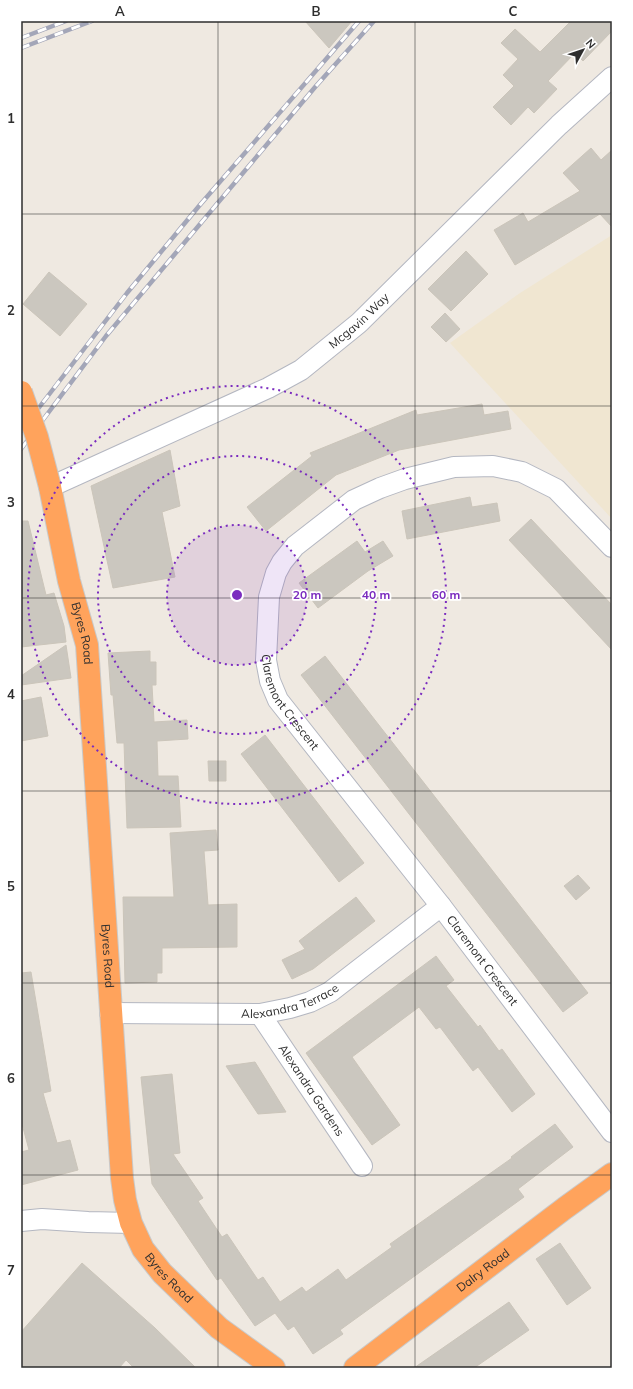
<svg xmlns="http://www.w3.org/2000/svg" width="633" height="1389" viewBox="0 0 633 1389" font-family="Mulish,sans-serif">
	<style>
		.education { fill: #f0e6d1 }
		.building { fill: #cbc7bf; stroke: #cbc5ba }
		.lines { fill: none; stroke-linecap: round; stroke-linejoin: round }
		.street-casing { stroke: #b4b7c1; stroke-width: 22 }
		.highway-casing { stroke: #c9c9c9; stroke-width: 24 }
		.street { stroke: #fff; stroke-width: 20 }
		.highway { stroke: #ffa35c; stroke-width: 22 }
		.rail-casing { stroke: #a3a6b8; stroke-width: 4.5 }
		.rail { stroke: #fff; stroke-width: 3; stroke-dasharray: 9; stroke-linecap: butt }
		.highway-bridge-casing { stroke: #c9c9c9; stroke-width: 24; stroke-linecap: butt }
		.highway-bridge { stroke: #ffa35c; stroke-width: 22 }
		.grid { fill: none; stroke: #2e2e2e; stroke-width: 1; stroke-opacity: 0.55 }
		.ring { fill: none; stroke: #7b2cbf; stroke-width: 2; stroke-dasharray: 2 4 }
		.labels { text-anchor: middle; stroke-width: 3.5; stroke-linejoin: round; paint-order: stroke }
		.street-label { font-size: 12px; fill: #2e2e2e; stroke: #fff }
		.centre { fill: #7b2cbf; stroke: #fff; stroke-width: 2 }
		.ring-label { font-size: 12px; text-anchor: middle; font-weight: bold; fill: #7b2cbf; stroke: #fff; stroke-width: 3.5; stroke-linejoin: round; paint-order: stroke }
		.neatline { fill: none; stroke: #2e2e2e; stroke-width: 1.5 }
		.grid-label { font-size: 13px; text-anchor: middle; font-weight: bold; fill: #2e2e2e }
	</style>
	<rect width="100%" height="100%" fill="#efe9e1"/>
	<path class="education" d="M612,235V519L450,343L520,293Z"/>
	<path class="building" d="M305,21H352L329,48Z
		M571,21H612V31L583,61L575,53L548,81L557,89L534,113L528,107L511,125L493,107L514,86L503,75L518,59L501,43L515,29L540,52Z
		M591,148L601,160L612,150V227L600,214L515,265L494,230L523,213L528,222L580,191L563,173Z
		M466,251L488,274L451,311L428,289Z
		M49,272L87,304L60,336L23,304Z
		M445,313L460,329L446,342L431,327Z
		M482,404L484,415L508,411L511,429L399,450L336,475L266,531L247,507L312,456L310,453L416,410L417,415Z
		M170,450L180,506L162,512L175,577L113,588L91,486Z
		M470,497L472,507L497,503L500,521L407,539L402,511Z
		M531,519L612,605V650L509,540Z
		M21,521H28L46,595L54,593L64,626L66,642L21,647Z
		M357,541L365,552L383,541L393,556L368,571L318,608L299,583Z
		M66,645L71,678L21,685V676Z
		M150,651V662H156V685H152L154,722L187,720L188,739L157,741L158,776H178L181,827L127,828L124,743H117L113,695H111L108,653Z
		M325,656L588,993L563,1012L301,675Z
		M41,697L48,736L21,741V701Z
		M265,735L364,863L339,882L241,754Z
		M208,761H226V781H209Z
		M216,830L218,850L204,851L208,905L237,904V947L162,948V973H157V982L125,983L123,897H174L170,833Z
		M578,875L590,888L576,900L564,886Z
		M356,897L375,921L313,969L292,979L282,960L305,949L299,941Z
		M436,956L454,980L446,986L478,1027L480,1025L499,1051L502,1049L535,1094L512,1112L478,1067L473,1071L440,1027L436,1029L419,1007L352,1057L400,1125L372,1145L306,1053Z
		M31,972L51,1091L43,1093L57,1143L70,1140L78,1170L21,1185V1152L29,1150L21,1120V973Z
		M255,1062L286,1112L258,1114L226,1066Z
		M172,1074L180,1153L173,1154L203,1198L198,1201L222,1237L227,1234L258,1280L263,1277L280,1302L302,1287L306,1292L338,1269L346,1280L392,1247L390,1244L512,1158L511,1157L555,1124L573,1147L518,1189L524,1197L340,1330L343,1334L313,1354L294,1326L288,1330L275,1313L255,1326L221,1278L217,1280L152,1184L141,1077Z
		M560,1243L591,1288L567,1305L536,1259Z
		M82,1263L155,1328L196,1368H134L126,1360L119,1368H21V1332Z
		M509,1302L529,1330L474,1368H414Z"/>
	<g class="lines">
		<g class="street-casing">
			<g id="street">
				<path id="s1" d="M50,487L268,388L301,370L359,323L559,125L612,77"/>
				<path id="s2" d="M612,547L556,489L522,472L493,466L454,467L405,479L380,488L354,500L295,546L282,562L276,573L269,597L266,660L270,681L278,700L441,906L612,1132"/>
				<path id="s3" d="M110,1013L260,1014L290,1008L310,1002L330,992L441,906"/>
				<path id="s4" d="M260,1014L362,1166"/>
				<path d="M21,1221L42,1219L88,1222L131,1223"/>
			</g>
		</g>
		<g class="highway-casing">
			<g id="highway">
				<path id="s5" d="M50,487L69,581L87,645L122,1178L125,1200L131,1223L143,1249L162,1273L219,1328L274,1368"/>
				<path id="s6" d="M355,1368L565,1208L612,1174"/>
			</g>
		</g>
		<use href="#street" class="street"/>
		<use href="#highway" class="highway"/>
		<g class="rail-casing">
			<path id="rail" d="M21,38L66,21
				M21,48L92,21
				M21,431L127,293L199,206L359,21
				M21,449L106,336L316,86L374,21"/>
		</g>
		<use href="#rail" class="rail"/>
		<g class="highway-bridge-casing">
			<path id="highway-bridge" d="M21,392L37,437L50,487"/>
		</g>
		<use href="#highway-bridge" class="highway-bridge"/>
	</g>
	<path class="grid" d="M218,21V1368M415,21V1368M21,214H612M21,406H612M21,598H612M21,791H612M21,983H612M21,1175H612"/>
	<circle cx="237" cy="595" r="70" fill="#7b2cbf" fill-opacity=".12"/>
	<g class="ring">
		<circle cx="237" cy="595" r="70"/>
		<circle cx="237" cy="595" r="139"/>
		<circle cx="237" cy="595" r="209"/>
	</g>
	<g class="labels">
		<g class="street-label">
			<text dy="4" stroke="none"><textPath href="#s1" startOffset="353">Mcgavin Way</textPath></text>
			<text dy="4" stroke="none"><textPath href="#s5" startOffset="150">Byres Road</textPath></text>
			<text dy="4" stroke="none"><textPath href="#s2" startOffset="538">Claremont Crescent</textPath></text>
			<text dy="4" stroke="none"><textPath href="#s5" startOffset="474">Byres Road</textPath></text>
			<text dy="4" stroke="none"><textPath href="#s2" startOffset="862">Claremont Crescent</textPath></text>
			<text dy="4" stroke="none"><textPath href="#s3" startOffset="182">Alexandra Terrace</textPath></text>
			<text dy="4" stroke="none"><textPath href="#s4" startOffset="92">Alexandra Gardens</textPath></text>
			<text dy="4" stroke="none"><textPath href="#s6" startOffset="161">Dalry Road</textPath></text>
			<text dy="4" stroke="none"><textPath href="#s5" startOffset="810">Byres Road</textPath></text>
		</g>
	</g>
	<circle cx="237" cy="595" r="6" class="centre"/>
	<g class="ring-label">
		<text x="307" y="599">20 m</text>
		<text x="376" y="599">40 m</text>
		<text x="446" y="599">60 m</text>
	</g>
	<rect width="633" height="1389" fill="none" stroke="#ffffff" stroke-width="44"/>
	<g transform="translate(583 50) rotate(50)" stroke="#ffffff" stroke-width="3" paint-order="stroke">
	<path d="M0-3L7 15L0 10L-7 15Z" fill="#2e2e2e"/>
	<text y="-6" font-size="11" font-weight="bold" text-anchor="middle" fill="#2e2e2e">N</text>
	</g>
	<rect x="22" y="22" width="589" height="1345" class="neatline"/>
	<g class="grid-label">
		<text x="120" y="16">A</text>
		<text x="316" y="16">B</text>
		<text x="513" y="16">C</text>
		<text x="11" y="123">1</text>
		<text x="11" y="315">2</text>
		<text x="11" y="507">3</text>
		<text x="11" y="699">4</text>
		<text x="11" y="891">5</text>
		<text x="11" y="1083">6</text>
		<text x="11" y="1275">7</text>
	</g>
</svg>
